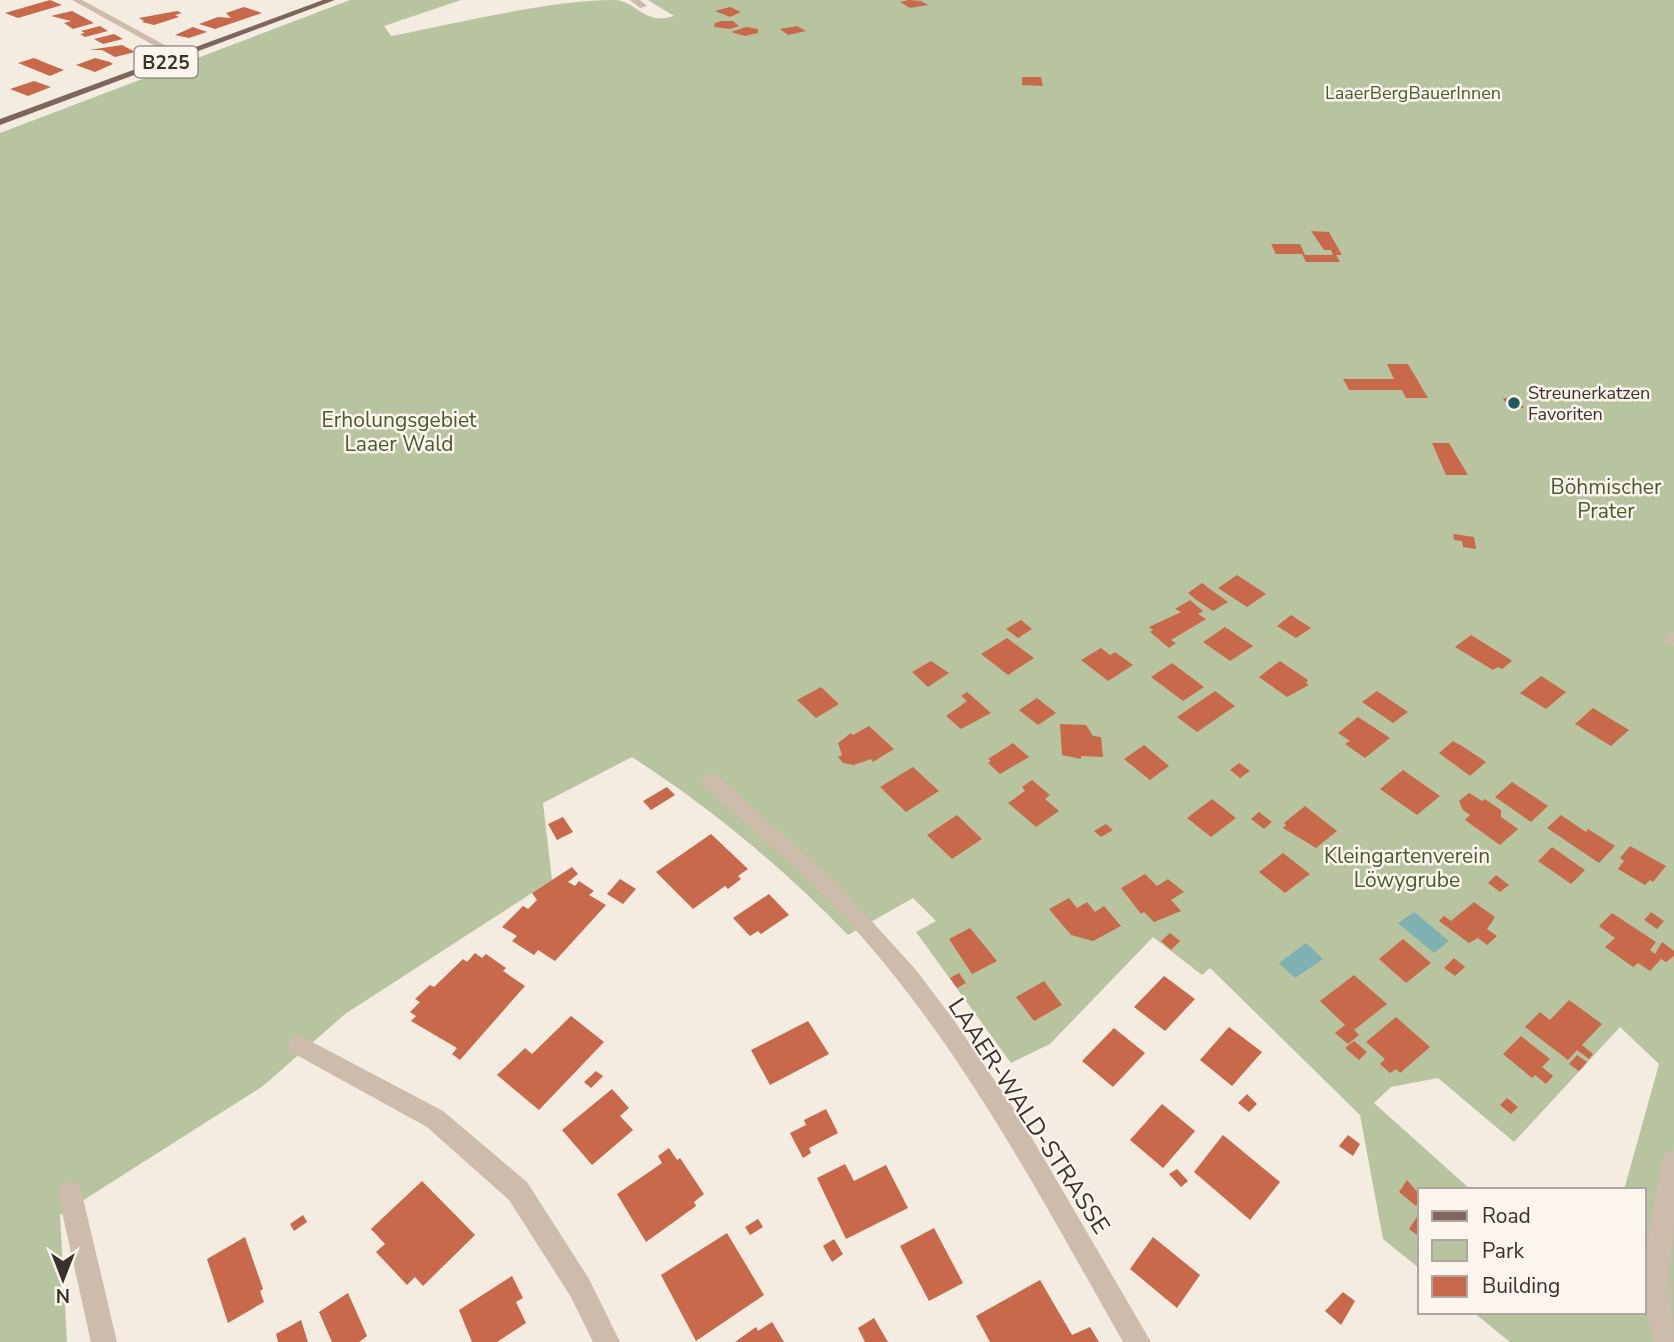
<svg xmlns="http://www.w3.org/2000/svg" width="1674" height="1342" viewBox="0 0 1674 1342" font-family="'Nunito Sans',sans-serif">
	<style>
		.green { fill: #b8c4a0 }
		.water { fill: #7fb0b2 }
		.building { fill: #c8694b }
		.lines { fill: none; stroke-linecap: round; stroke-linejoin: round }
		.minor { fill: #cdbbac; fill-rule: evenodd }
		.major { fill: #7d675c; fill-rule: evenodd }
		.poi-dot { fill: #1f5a5e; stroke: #fbf5ee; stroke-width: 2.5 }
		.labels { text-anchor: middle; stroke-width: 5; stroke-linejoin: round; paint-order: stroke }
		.far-park-label { font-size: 18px; fill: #4a5a2e; stroke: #fbf5ee }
		.far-poi-label { font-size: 18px; fill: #3b302b; stroke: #fbf5ee; text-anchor: start }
		.shield { fill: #fbf5ee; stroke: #756b66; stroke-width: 2 }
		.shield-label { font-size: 19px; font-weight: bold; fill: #3b302b }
		.park-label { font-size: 21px; fill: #4a5a2e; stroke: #fbf5ee }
		.near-street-label { font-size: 24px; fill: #3b302b; stroke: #fbf5ee }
	</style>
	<rect width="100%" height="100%" fill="#f4ebe1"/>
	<path class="green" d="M350,0H461L384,26L391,36C458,23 549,0 615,0C638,2 644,26 674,16L648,0H1674V1342H1510L1473,1312H1644V1190H1624L1659,1064L1620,1027L1514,1142L1438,1078L1391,1087L1374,1103L1471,1190H1420V1269L1383,1239L1360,1115L1210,968L1202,975L1153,937L1050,1044L1011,1063L916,932L936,921L913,898L848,935C782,867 712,809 632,757L543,803L552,880L345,1014L263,1086L60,1215L67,1342H0V133Z"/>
	<path class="water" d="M1414,912L1449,941L1434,953L1398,923Z
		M1306,943L1323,959L1295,978L1279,963Z"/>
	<path class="building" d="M50,0L62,5L18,18L5,13Z
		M909,0L921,1L928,5L910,8L900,2Z
		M244,7L262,13L215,29L199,24L218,17L231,18L226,13Z
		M730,7L741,12L730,17L715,11Z
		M72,11L85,18L94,23L73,29L64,23L71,21L51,16Z
		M177,11L182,13L175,15L179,17L154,25L142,22L144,21L139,18Z
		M722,21H733L739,26L730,29L714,27L715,23Z
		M100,26L108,31L85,37L80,34L85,33L81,31Z
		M797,26L806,31L788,35L780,29Z
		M193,27L207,32L189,38L175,35Z
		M746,27L758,29V33L745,36L731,32Z
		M114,34L123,39L103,44L94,39Z
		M122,45L135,52L115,57L102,50H89Z
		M34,58L46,63L64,70L50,76L18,63Z
		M95,58L110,62L113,64L95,72L76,65Z
		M1022,77H1041L1043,86L1022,85Z
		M34,81L51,87L28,96L10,89Z
		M1311,231L1329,232L1342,255H1336L1340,262H1306L1302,254H1276L1271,244H1300L1305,255H1333L1331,250H1324Z
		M1387,364H1408L1428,398H1406L1402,390H1349L1343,379H1394Z
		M1503,398L1519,399L1524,408L1508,407Z
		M1432,443H1449L1468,475H1446Z
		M1453,534L1474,537L1476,549L1463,547L1462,541L1454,540Z
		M1237,575L1266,594L1247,607L1218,588Z
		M1202,583L1210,589L1228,602L1213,611L1195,599L1188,593Z
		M1190,600L1203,611L1198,614L1206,619L1171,640L1176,643L1169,648L1150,632L1153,630L1149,627L1181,612L1175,609Z
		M1291,615L1311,628L1296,638L1277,626Z
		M1021,620L1032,629L1018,638L1006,629Z
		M1225,627L1253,646L1230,661L1203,642Z
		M1471,635L1508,658L1512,661L1502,669L1498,667L1493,670L1455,647Z
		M1007,638L1034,658L1008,675L981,654Z
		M1101,648L1110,655L1115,652L1133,665L1108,681L1081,660Z
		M931,661L949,673L928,687L912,672Z
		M1280,661L1308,680L1306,683L1309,685L1287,697L1259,677Z
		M1172,663L1204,687L1183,701L1151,677Z
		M1541,676L1566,692L1546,709L1520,693Z
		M821,687L839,704L816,718L797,700Z
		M1215,691L1235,706L1197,732L1177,717Z
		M1377,691L1408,712L1393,723L1362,702Z
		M967,692L991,713L961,729L946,716L967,701L961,696Z
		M1037,698L1056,713L1038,725L1019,710Z
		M1593,708L1629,730L1611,746L1575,724Z
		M1358,717L1390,738L1365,758L1345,744L1350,741L1338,733Z
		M1060,724L1086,725L1093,736L1101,737L1103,757L1081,756V759L1062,755Z
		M869,726L894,749L873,762L871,759L854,765L843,763L838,757L842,755L838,743L851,733L853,735Z
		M1453,741L1462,746L1486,762L1470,776L1439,753Z
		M1013,743L1029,757L1000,774L988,763L991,761L988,759Z
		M1144,745L1169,766L1150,780L1124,759Z
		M1239,763L1250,771L1240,778L1230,770Z
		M913,767L939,791L906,812L880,787Z
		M1403,770L1440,796L1417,815L1380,789Z
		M1032,780L1050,795L1045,799L1059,811L1036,827L1008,803L1025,791L1022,787Z
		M1512,782L1548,806L1531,822L1495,797Z
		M667,787L675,795L651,810L643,801Z
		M1469,793L1482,801L1485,799L1501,810V817L1518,829L1500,845L1465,820L1470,815L1463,810L1459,801Z
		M1212,799L1236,818L1211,837L1187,818Z
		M1305,806L1337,831L1316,848L1283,828L1286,825L1284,823Z
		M1259,812L1272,822L1264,829L1251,819Z
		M957,815L982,839L952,859L927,835Z
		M1561,815L1586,832L1588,829L1615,846L1599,863L1547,828Z
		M563,817L573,832L557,840L548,824Z
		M1106,824L1113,830L1101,837L1094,831Z
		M711,834L748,869L738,876L741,879L728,889L725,886L693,909L656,872Z
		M1630,846L1666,866L1653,882L1650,880L1645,885L1618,869L1624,861L1620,858Z
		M1552,847L1585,870L1571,884L1538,861Z
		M1283,853L1310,874L1285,893L1259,872Z
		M572,867L578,874L568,882L575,886L579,881L594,891L589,895L606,905L555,961L538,950L534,955L512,941L517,936L502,927L523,906L528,909L537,900L532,893Z
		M1145,874L1157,886L1168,879L1184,892L1171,900L1181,911L1154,922L1144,912L1141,914L1121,888Z
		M1496,875L1509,885L1500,892L1488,883Z
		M620,879L636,889L623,904L607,894Z
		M769,894L789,915L761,934L758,931L750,936L733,918Z
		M1069,898L1077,908L1087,902L1095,912L1104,906L1121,926L1093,941L1071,935L1049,909Z
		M1474,902L1495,917L1487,929L1497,936L1487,945L1478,938L1469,943L1439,921L1444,916L1451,921Z
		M1651,912L1664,921L1657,929L1644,920Z
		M1612,913L1656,942L1650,950L1655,954L1662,942L1674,951V956L1666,962L1661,959L1650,971L1638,963L1633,967L1605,947L1615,938L1599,926Z
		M970,928L997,961L972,974L949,939Z
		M1170,933L1180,941L1171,950L1161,941Z
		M1403,939L1431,963L1406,983L1379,959Z
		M475,953L482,958L486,954L506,968L503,971L525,986L460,1060L452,1054L457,1048L411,1021L416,1016L410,1012L420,1002L415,999L430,985L434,987L463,959L467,962Z
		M1454,958L1465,967L1455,976L1444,968Z
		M959,973L966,983L957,988L950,978Z
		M1354,975L1387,1004L1354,1030L1359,1035L1348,1044L1335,1033L1345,1025L1320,1001Z
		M1164,976L1195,999L1165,1031L1134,1007Z
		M1044,981L1062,1005L1034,1021L1016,997Z
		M1569,1000L1602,1024L1582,1045L1593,1054L1589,1059L1577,1050L1568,1060L1525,1027L1540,1012L1550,1020Z
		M571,1016L604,1042L539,1110L497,1075L525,1048L532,1054Z
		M1396,1017L1430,1047L1400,1073L1396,1069L1390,1073L1380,1064L1385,1059L1366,1042Z
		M808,1021L829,1054L770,1085L751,1050Z
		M1229,1027L1262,1052L1232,1086L1200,1060Z
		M1114,1028L1145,1053L1113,1087L1082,1061Z
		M1521,1036L1550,1059L1542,1067L1553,1076L1546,1084L1535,1075L1532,1078L1503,1054Z
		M1354,1041L1367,1052L1359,1060L1345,1048Z
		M1577,1055L1587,1062L1579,1071L1569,1064Z
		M596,1071L603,1076L591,1088L584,1082Z
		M612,1089L629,1108L620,1116L633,1130L592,1165L562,1130Z
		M1247,1094L1257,1104L1249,1112L1238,1103Z
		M1507,1098L1518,1107L1511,1114L1500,1105Z
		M1162,1104L1195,1131L1163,1168L1130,1140Z
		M826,1109L838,1133L809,1148L811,1153L803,1158L790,1133L806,1125L804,1120Z
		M1223,1135L1280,1182L1250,1220L1194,1172Z
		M1348,1135L1360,1144L1353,1156L1339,1146Z
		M669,1148L677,1160L680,1158L704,1194L694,1202L696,1206L646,1242L617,1194L662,1163L658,1156Z
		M845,1164L854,1181L886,1165L908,1208L846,1239L817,1178Z
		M1177,1169L1188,1181L1181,1187L1169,1174Z
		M1407,1180L1420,1195L1416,1206L1399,1192Z
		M422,1181L475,1235L423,1286L415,1277L407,1285L376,1252L385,1244L371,1229Z
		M1420,1212V1237L1409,1229Z
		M303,1215L307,1222L294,1231L290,1224Z
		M758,1219L763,1227L750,1235L745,1227Z
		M934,1228L963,1283L929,1301L900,1246Z
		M727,1233L764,1295L696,1341L661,1275Z
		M245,1237L263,1289L260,1291L264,1302L228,1323L207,1259Z
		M1153,1237L1200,1275L1177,1308L1130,1269Z
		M834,1239L843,1254L832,1262L823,1246Z
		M512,1276L523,1298L516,1302L526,1323L497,1342H472L459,1310Z
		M1040,1280L1072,1335L1090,1327L1099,1342H990L976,1316Z
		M1343,1292L1355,1301L1341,1325L1325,1311Z
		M348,1293L367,1336L359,1342H332L319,1312Z
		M874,1318L888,1342H865L858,1328Z
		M301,1320L308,1342H278L276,1334Z
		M772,1322L784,1342H735L756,1327L758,1331Z"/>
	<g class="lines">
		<path class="minor" d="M72,0H82L185,56L177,58Z
			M630,0H640L647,6L640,8Z
			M1674,632V647L1665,641L1668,634Z
			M711,774L718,776L839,885L916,970L953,1019L1022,1121L1151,1342H1123C1044,1203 968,1058 862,937C814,882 758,835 704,786L702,781L704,776Z
			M299,1035L443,1111L527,1182L589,1279L620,1342H593L571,1297L509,1200L427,1127L291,1052L288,1045L291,1038Z
			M1674,1150V1227L1669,1274L1674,1342H1654C1636,1280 1650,1223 1662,1162L1665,1154Z
			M70,1182L79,1185L82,1194L117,1342H91L58,1194L61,1185Z"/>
		<path class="major" d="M323,0H335L0,125V119Z"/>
	</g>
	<circle class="poi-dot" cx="1514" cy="403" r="7"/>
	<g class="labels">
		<g class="far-park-label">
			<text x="1413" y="99">LaaerBergBauerInnen</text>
		</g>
		<g class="far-poi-label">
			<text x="1528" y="399">Streunerkatzen<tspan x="1528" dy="21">Favoriten</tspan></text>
		</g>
		<rect class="shield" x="134.5" y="46.5" width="63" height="31" rx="5"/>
		<g class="shield-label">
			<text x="166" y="69">B225</text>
		</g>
		<g class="park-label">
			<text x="399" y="427">Erholungsgebiet<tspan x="399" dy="24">Laaer Wald</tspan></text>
			<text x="1606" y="494">Böhmischer<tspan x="1606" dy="24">Prater</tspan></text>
			<text x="1407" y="863">Kleingartenverein<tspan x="1407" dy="24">Löwygrube</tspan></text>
		</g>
		<g class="near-street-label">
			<text transform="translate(1029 1116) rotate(57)" y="8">LAAER-WALD-STRASSE</text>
		</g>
	</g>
	<rect x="1418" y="1188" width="228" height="126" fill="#fbf5ee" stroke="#aea6a0" stroke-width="2"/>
	<rect x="1432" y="1211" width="35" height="10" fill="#7d675c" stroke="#aea6a0" stroke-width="2"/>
	<text x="1482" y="1223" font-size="21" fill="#3b302b">Road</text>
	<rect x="1432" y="1240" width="35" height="21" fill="#b8c4a0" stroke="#aea6a0" stroke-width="2"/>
	<text x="1482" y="1258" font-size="21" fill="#3b302b">Park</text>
	<rect x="1432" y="1276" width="35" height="21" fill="#c8694b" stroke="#aea6a0" stroke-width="2"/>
	<text x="1482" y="1293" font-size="21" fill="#3b302b">Building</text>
	<g transform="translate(63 1279) rotate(180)" stroke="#fbf5ee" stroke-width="5" paint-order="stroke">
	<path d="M0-5L12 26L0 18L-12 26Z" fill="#3b302b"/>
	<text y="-10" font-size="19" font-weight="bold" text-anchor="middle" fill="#3b302b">N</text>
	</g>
</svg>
